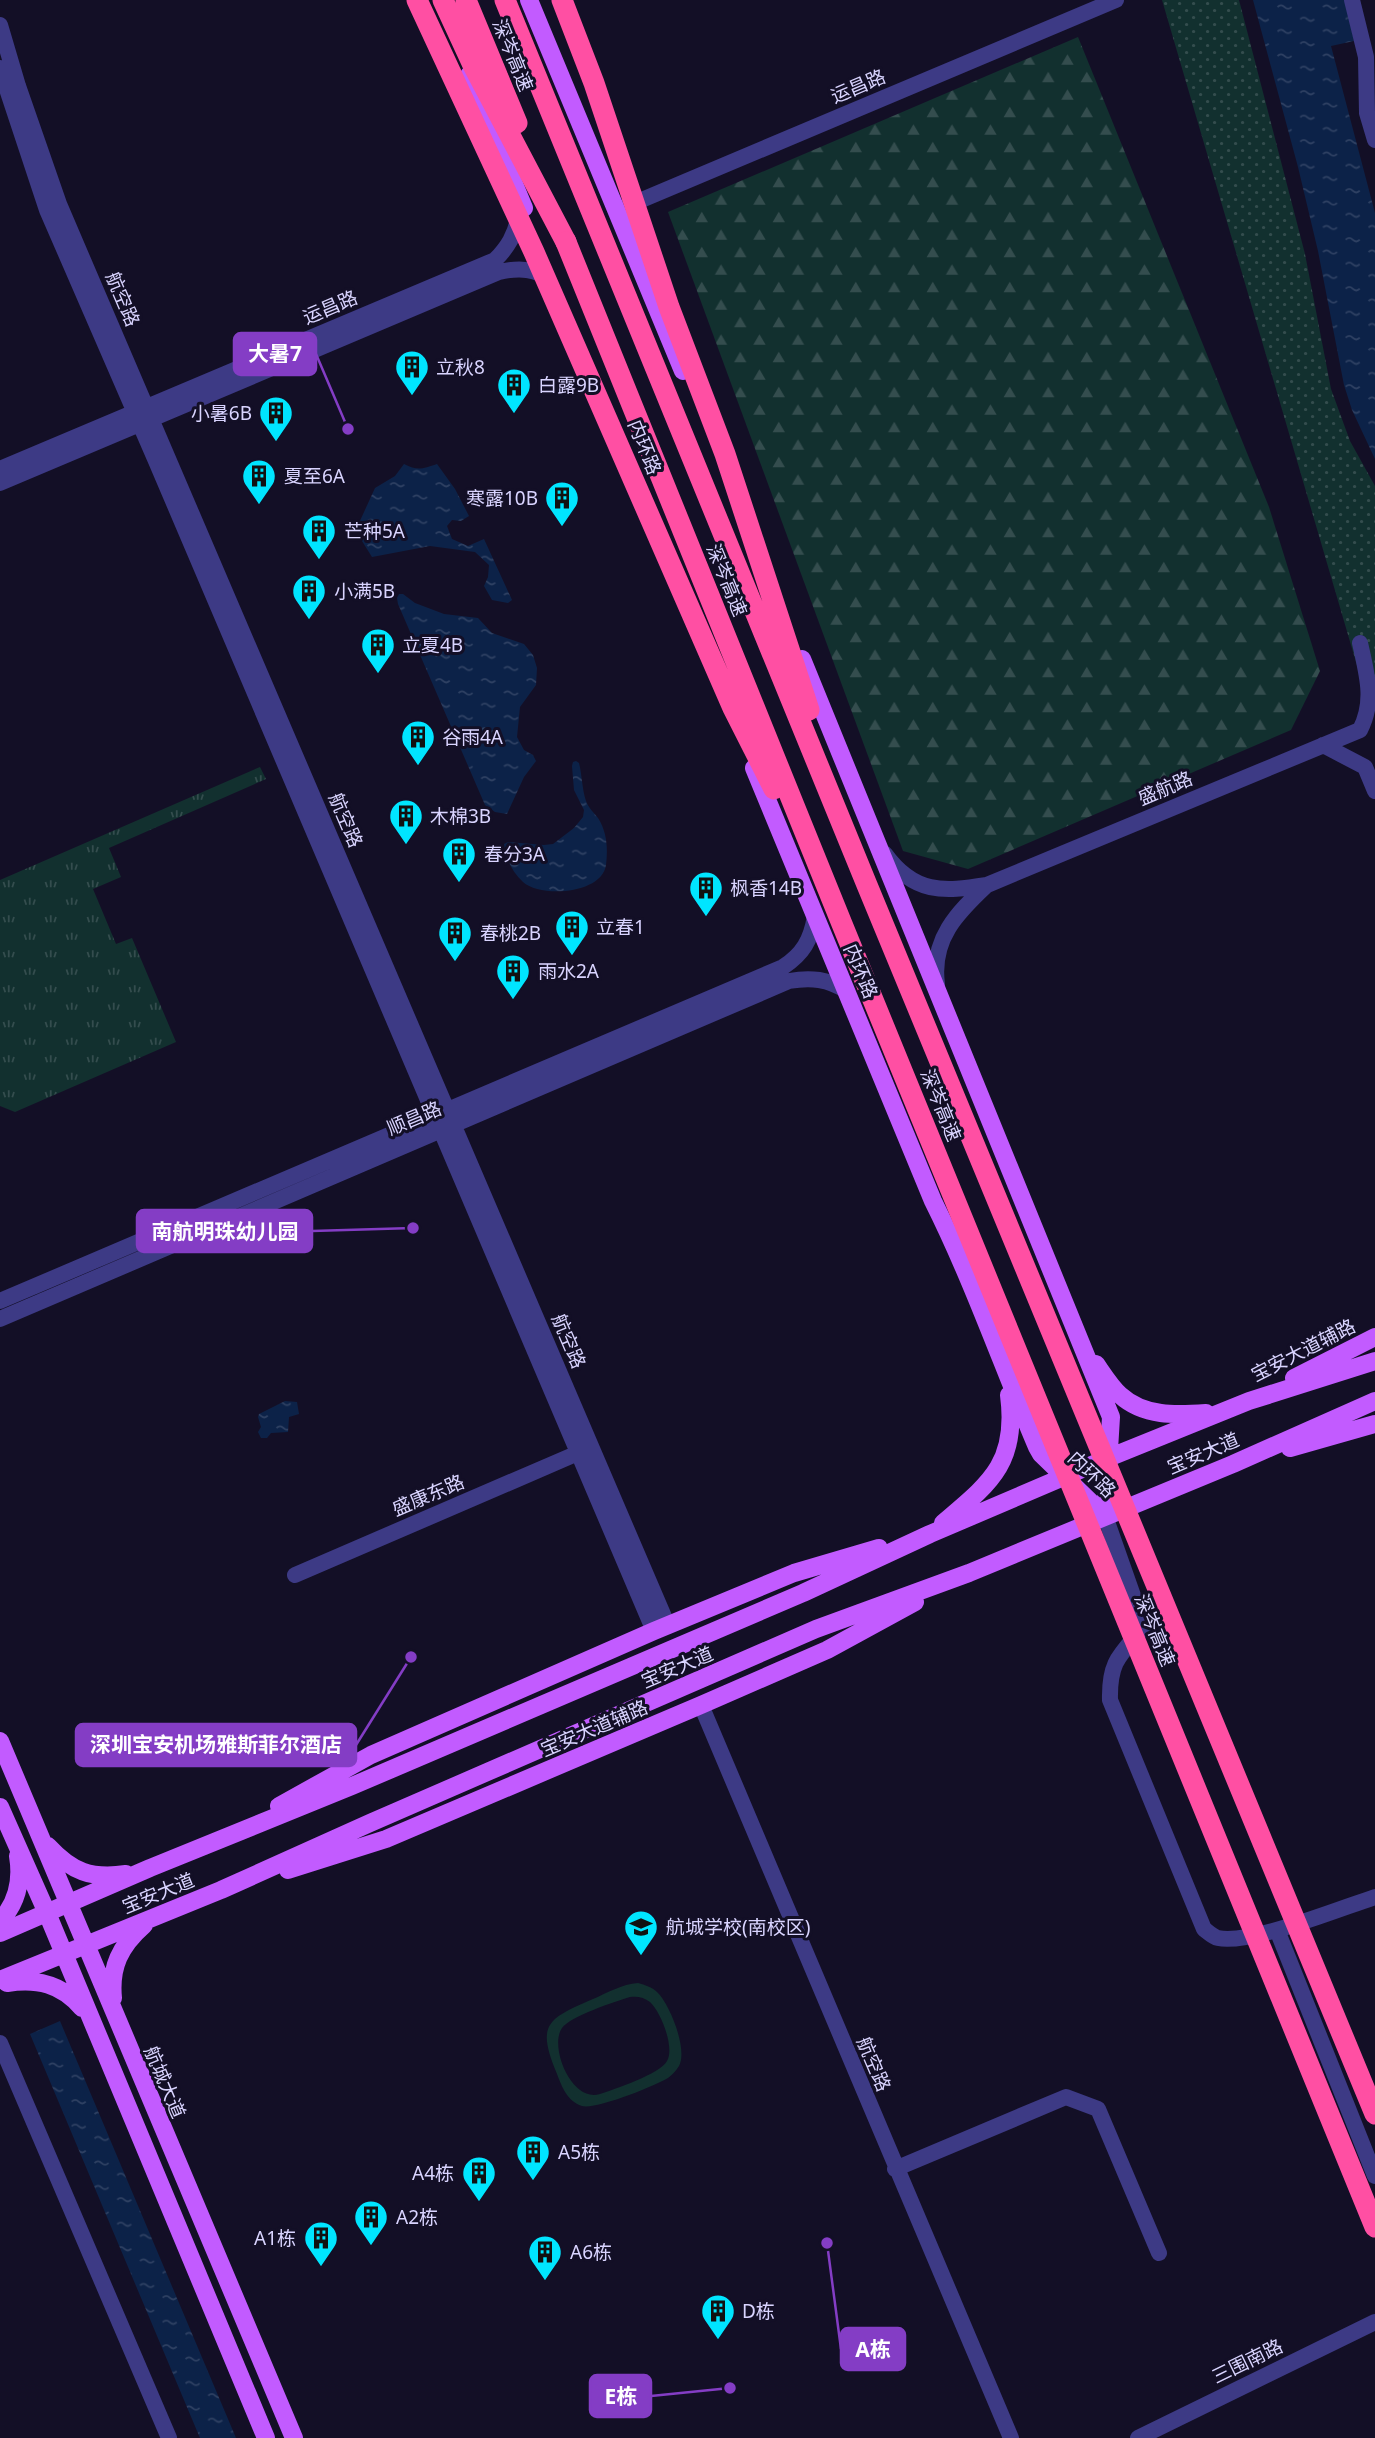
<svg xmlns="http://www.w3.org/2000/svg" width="1375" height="2438" viewBox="0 0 1375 2438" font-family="'Noto Sans','Noto Sans SC',sans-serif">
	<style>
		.grass { fill: url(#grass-tufts) }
		.forest { fill: url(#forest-firs) }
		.park { fill: url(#park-dots) }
		.garden { fill: #12302f; fill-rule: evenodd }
		.water { fill: url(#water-ripples) }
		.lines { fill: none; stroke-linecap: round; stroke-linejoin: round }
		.minor { stroke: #3d3a85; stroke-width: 16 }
		.major { stroke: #c25bff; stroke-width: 18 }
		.highway { stroke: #ff4fa3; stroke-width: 21 }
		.highway-bridge { stroke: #ff4fa3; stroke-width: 21 }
		.labels { text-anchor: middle; stroke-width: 6; stroke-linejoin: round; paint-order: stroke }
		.street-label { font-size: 19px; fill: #d9d4ff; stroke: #130f26 }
		.poi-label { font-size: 19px; fill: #d9d4ff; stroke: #130f26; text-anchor: start }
		.leader { fill: none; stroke: #843dc5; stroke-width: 2.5 }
		.callout-dot { fill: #843dc5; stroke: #130f26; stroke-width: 2.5 }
		.callout { fill: #843dc5; stroke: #843dc5; stroke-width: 2.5 }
		.callout-label { font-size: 21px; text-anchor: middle; font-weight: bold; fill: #fff }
	</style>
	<defs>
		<pattern id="grass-tufts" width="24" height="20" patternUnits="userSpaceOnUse" patternTransform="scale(1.75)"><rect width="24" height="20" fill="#12302f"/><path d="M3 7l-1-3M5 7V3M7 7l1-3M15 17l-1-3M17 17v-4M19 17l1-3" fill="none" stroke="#344d4e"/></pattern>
		<pattern id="forest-firs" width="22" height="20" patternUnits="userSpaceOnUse" patternTransform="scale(1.75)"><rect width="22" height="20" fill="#12302f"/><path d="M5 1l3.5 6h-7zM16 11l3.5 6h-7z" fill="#344d4e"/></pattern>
		<pattern id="park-dots" width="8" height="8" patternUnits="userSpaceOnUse" patternTransform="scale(1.75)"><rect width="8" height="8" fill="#12302f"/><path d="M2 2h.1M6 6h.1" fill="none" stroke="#344d4e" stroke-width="1.8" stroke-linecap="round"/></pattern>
		<pattern id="water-ripples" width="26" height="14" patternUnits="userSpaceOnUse" patternTransform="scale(1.75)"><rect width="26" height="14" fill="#0c2248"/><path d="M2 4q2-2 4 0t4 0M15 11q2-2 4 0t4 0" fill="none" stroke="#2f4163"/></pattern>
	</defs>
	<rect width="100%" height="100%" fill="#130f26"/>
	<path class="grass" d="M260,767L266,779L109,848L121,877L93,889L116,944L132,938L176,1042L15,1112L0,1106V880Z"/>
	<path class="forest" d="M1078,37L1269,507L1320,671L1291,730L968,869L903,851L668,212Z"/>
	<path class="park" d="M1162,0H1239L1305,254L1331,389L1350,441L1375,486V682L1363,686Z"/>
	<path class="garden" d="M638,1983C645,1985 652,1987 657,1992C670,2004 688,2050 679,2066C676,2071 672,2075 668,2078C655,2086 595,2110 582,2106C567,2101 562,2087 557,2074C536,2024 547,2019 593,1999C607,1993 622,1984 638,1983ZM630,1997C637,1996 644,1997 650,2002C661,2012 675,2048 667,2061C660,2074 615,2089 600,2094C571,2103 549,2046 562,2028C571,2016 614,2002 630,1997Z"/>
	<path class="water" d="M1253,0H1345L1354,41L1331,46L1375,213V459L1352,410L1344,385L1318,251L1298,167Z
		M404,464C417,471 423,469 437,464L455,489L469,516L461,521L452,520L447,526L452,539L468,546L484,539L512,600L508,603L492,600L484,586L488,577L489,565L475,552L430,546L372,557L362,541L359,523L375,488L395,476Z
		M399,594H403L415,603L444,614L478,618L492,633L524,644L533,655L537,668L536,685L520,707L517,737L524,750L533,755L536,761L524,777L507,814L495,812L485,805L398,604L397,598Z
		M576,761L579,763C582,775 582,789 586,801C588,807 594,813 598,818C607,832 608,848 606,865C602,894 541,898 523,882C512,872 506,859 504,844L508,842L544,845L553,844L574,828L583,817L584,810L574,790L572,766L573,762Z
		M285,1401L297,1402L299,1414L289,1417L288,1432L271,1433L267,1438H261L258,1432L261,1427L258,1417L259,1414Z
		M60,2021L236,2438H200L30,2034Z"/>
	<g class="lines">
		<path class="minor" d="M1352,0L1366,57L1367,113L1375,140
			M0,25L18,86L59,204L668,1626
			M0,68L47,210L156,461L654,1631
			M625,207L1116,0
			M0,469L495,260C508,247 515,235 519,216
			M0,483L499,272C516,268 533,267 547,278
			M1323,745L1365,767L1375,791
			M885,854C914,894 943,892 987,885L1360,730C1375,701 1367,675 1360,643
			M937,984C931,939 957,913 987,885
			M0,1301L783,967C803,954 811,940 815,916
			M0,1319L789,981C811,977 828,979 847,991
			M1105,1516L1144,1627C1120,1655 1109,1661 1110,1700L1204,1929C1208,1932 1213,1937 1218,1938C1250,1945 1341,1908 1375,1897
			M295,1575L578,1453
			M701,1705L1011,2438
			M1277,1930L1375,2176
			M0,2043L169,2438
			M895,2169L1066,2097L1098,2109L1159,2253
			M1138,2438L1375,2322"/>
		<path class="major" d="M529,0L683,371
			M469,75L524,208
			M802,659L1111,1417L1105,1516
			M754,768L933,1201C973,1281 1002,1365 1037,1447L1041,1454L1105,1516
			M1096,1364C1103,1374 1111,1387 1120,1395C1144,1417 1176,1415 1206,1413
			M1294,1378L1375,1337
			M1290,1448L1375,1424
			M943,1523C990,1483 1018,1463 1009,1395
			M0,1741L294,2438
			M279,1806L371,1755L654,1631L794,1573L879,1548
			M0,1807L47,1913L266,2438
			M48,1846C72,1872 91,1879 126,1874
			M288,1870L386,1839L701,1705L827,1650L915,1602
			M0,1921C17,1903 22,1880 18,1856
			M0,1933L150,1868L352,1786L803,1593L930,1534L1108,1458L1249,1401L1375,1361
			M0,1980L221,1890L370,1823L816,1629L969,1573L1233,1464L1375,1401
			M7,1983C37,1978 62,1984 82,2008
			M113,1998C110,1967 120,1946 144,1925"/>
		<path class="highway" d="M443,0L473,65L566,242
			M466,0L517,123"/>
		<path class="highway-bridge" d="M417,0L534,252L733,708L774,789
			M505,0L867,885L1375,2114
			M562,0L594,83L669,307L725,454L809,710
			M566,242L842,924L1375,2227"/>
	</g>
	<defs>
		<g id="building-pin" transform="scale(1.75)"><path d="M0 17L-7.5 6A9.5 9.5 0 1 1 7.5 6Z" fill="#00e5ff" stroke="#130f26"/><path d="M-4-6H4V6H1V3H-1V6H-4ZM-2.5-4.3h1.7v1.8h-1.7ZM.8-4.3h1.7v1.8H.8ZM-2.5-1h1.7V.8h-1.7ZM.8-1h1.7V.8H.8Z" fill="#111"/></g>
		<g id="school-pin" transform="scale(1.75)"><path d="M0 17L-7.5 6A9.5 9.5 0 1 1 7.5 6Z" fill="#00e5ff" stroke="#130f26"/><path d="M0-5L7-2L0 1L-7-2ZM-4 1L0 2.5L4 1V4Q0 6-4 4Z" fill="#111"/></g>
	</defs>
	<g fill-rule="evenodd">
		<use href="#building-pin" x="412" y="367"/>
		<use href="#building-pin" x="514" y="385"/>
		<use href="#building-pin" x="276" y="413"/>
		<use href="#building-pin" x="259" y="476"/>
		<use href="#building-pin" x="562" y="498"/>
		<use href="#building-pin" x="319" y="531"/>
		<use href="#building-pin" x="309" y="591"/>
		<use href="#building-pin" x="378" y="645"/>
		<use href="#building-pin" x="418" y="737"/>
		<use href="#building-pin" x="406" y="816"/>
		<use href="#building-pin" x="459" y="854"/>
		<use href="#building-pin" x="706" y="888"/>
		<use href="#building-pin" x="572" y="927"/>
		<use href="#building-pin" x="455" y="933"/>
		<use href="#building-pin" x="513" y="971"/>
		<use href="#school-pin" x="641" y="1927"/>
		<use href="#building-pin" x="533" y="2152"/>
		<use href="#building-pin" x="479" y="2173"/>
		<use href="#building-pin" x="371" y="2217"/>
		<use href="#building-pin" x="321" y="2238"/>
		<use href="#building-pin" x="545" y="2252"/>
		<use href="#building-pin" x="718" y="2311"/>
	</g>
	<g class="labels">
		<g class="street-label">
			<text transform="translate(513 55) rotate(68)" y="7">深岑高速</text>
			<text transform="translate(858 86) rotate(-23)" y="7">运昌路</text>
			<text transform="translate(123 299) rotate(67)" y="7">航空路</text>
			<text transform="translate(330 307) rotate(-23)" y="7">运昌路</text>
			<text transform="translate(645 447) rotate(68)" y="7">内环路</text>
			<text transform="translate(727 580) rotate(68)" y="7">深岑高速</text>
			<text transform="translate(1165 788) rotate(-23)" y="7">盛航路</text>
			<text transform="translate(346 820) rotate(67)" y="7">航空路</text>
			<text transform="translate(861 971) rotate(67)" y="7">内环路</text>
			<text transform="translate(941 1105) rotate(68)" y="7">深岑高速</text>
			<text transform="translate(414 1118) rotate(-23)" y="7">顺昌路</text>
			<text transform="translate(569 1341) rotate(67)" y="7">航空路</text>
			<text transform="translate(1303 1350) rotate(-27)" y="7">宝安大道辅路</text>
			<text transform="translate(1203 1453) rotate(-23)" y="7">宝安大道</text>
			<text transform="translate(1092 1474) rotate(44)" y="7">内环路</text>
			<text transform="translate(428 1495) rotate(-23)" y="7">盛康东路</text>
			<text transform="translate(1155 1630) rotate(68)" y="7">深岑高速</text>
			<text transform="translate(677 1667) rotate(-23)" y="7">宝安大道</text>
			<text transform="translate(594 1728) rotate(-23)" y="7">宝安大道辅路</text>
			<text transform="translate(158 1893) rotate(-22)" y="7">宝安大道</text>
			<text transform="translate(874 2064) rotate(67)" y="7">航空路</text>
			<text transform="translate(165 2082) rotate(67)" y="7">航城大道</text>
			<text transform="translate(1247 2361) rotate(-26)" y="7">三围南路</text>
		</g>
		<g class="poi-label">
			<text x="436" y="374">立秋8</text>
			<text x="538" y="392">白露9B</text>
			<text x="252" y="420" text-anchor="end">小暑6B</text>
			<text x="284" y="483">夏至6A</text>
			<text x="538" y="505" text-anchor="end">寒露10B</text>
			<text x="344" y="538">芒种5A</text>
			<text x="334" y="598">小满5B</text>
			<text x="402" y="652">立夏4B</text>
			<text x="442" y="744">谷雨4A</text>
			<text x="430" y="823">木棉3B</text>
			<text x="484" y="861">春分3A</text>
			<text x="730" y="895">枫香14B</text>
			<text x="596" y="934">立春1</text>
			<text x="480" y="940">春桃2B</text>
			<text x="538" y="978">雨水2A</text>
			<text x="666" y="1934">航城学校(南校区)</text>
			<text x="558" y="2159">A5栋</text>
			<text x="454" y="2180" text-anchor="end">A4栋</text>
			<text x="396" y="2224">A2栋</text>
			<text x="296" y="2245" text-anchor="end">A1栋</text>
			<text x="570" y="2259">A6栋</text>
			<text x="742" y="2318">D栋</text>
		</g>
	</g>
	<path class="leader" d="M348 429L316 354M413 1228L312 1231M411 1657L356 1745M827 2243L841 2349M730 2388L651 2396"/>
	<g class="callout-dot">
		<circle cx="348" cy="429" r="7"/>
		<circle cx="413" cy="1228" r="7"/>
		<circle cx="411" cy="1657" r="7"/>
		<circle cx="827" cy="2243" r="7"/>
		<circle cx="730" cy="2388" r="7"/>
	</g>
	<g class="callout">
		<rect x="234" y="333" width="82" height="42" rx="7"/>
		<rect x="137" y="1210" width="175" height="42" rx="7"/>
		<rect x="76" y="1724" width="280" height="42" rx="7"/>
		<rect x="841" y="2328" width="64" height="42" rx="7"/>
		<rect x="590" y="2375" width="61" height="42" rx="7"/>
	</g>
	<g class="callout-label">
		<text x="275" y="361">大暑7</text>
		<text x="225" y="1239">南航明珠幼儿园</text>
		<text x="216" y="1752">深圳宝安机场雅斯菲尔酒店</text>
		<text x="873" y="2357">A栋</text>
		<text x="621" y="2404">E栋</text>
	</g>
</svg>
